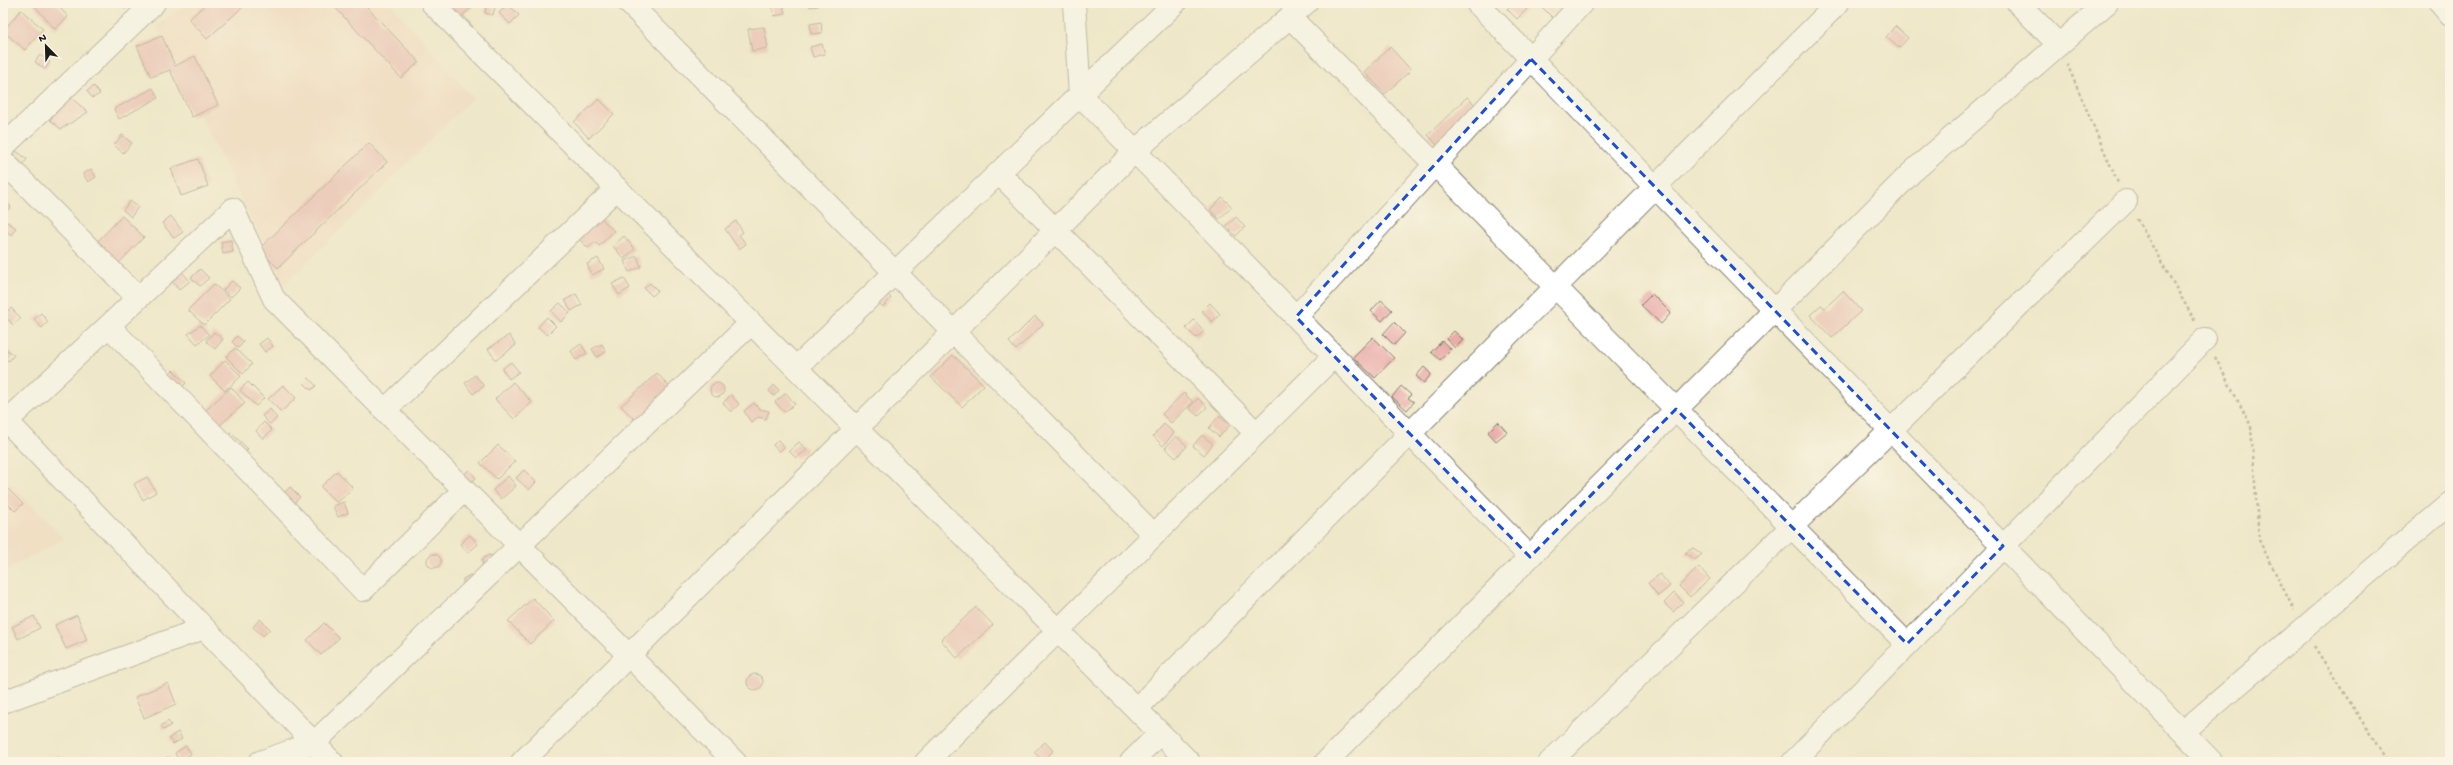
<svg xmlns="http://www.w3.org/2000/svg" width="2453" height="765" viewBox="0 0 2453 765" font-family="'Gochi Hand',sans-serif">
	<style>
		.built { fill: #f3d4bf }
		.building { fill: #e9aca9 }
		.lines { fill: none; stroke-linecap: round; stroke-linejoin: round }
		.minor-casing { stroke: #858272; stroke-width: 24 }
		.path { stroke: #858272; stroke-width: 2.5; stroke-dasharray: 3 3; stroke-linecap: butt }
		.minor { stroke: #fff; stroke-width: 22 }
		.marked { fill: none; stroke: #1d4ed8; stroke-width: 3; stroke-dasharray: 8 5; stroke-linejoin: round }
	</style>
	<rect width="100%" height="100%" fill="#fcf5e5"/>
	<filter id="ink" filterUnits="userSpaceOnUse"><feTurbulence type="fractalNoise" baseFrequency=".025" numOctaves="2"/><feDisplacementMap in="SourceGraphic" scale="8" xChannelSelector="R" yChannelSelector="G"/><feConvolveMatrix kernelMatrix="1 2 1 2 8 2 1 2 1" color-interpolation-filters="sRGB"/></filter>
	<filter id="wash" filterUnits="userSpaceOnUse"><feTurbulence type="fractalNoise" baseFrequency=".012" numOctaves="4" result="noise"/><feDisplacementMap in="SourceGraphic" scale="16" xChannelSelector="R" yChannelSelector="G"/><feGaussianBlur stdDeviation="0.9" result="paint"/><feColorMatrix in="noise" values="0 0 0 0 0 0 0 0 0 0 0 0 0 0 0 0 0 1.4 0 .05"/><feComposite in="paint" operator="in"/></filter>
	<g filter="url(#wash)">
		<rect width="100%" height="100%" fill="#eee7c9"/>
		<path class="built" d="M189,3H390L473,98L284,285L156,26Z
			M3,475L64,539L3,571Z"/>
		<g id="blocks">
			<path class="building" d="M32,3H56L68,17L55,29Z
				M118,3H130L125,9Z
				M207,3H247L207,39L189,19Z
				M331,3H363L419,62L401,78Z
				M453,3H477L463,15L473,27L463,35L443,12Z
				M809,3H817L818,6L810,7Z
				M1513,3H1529L1531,5L1517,19L1507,9Z
				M1538,3H1569L1554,19Z
				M508,4L519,15L510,24L499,13Z
				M783,4L785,14L774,16L772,5Z
				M486,5L495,7L493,15L485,13Z
				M21,10L43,29L25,50L3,31Z
				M821,22L822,33L811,34L810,24Z
				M1895,26L1908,38L1899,48L1886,37Z
				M764,27L768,48L752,51L748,29Z
				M162,36L175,66L195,56L218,105L192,117L170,70L151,77L137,46Z
				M822,44L825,54L813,57L810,47Z
				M1390,47L1411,70L1385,94L1364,72Z
				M40,55L50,62L45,69L35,62Z
				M94,86L100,94L92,98L87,91Z
				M153,88L158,98L119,119L114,109Z
				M70,97L88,112L61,129L50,120Z
				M1467,97L1479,109L1440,148L1428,135Z
				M599,99L614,114L589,138L574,122Z
				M122,135L132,143L123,153L114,145Z
				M369,143L387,162L278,268L259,249Z
				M16,151L27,159L20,168L9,159Z
				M198,159L208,186L181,196L171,168Z
				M91,169L96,177L88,182L83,174Z
				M1222,197L1232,207L1219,219L1210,210Z
				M3,198L11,207L3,214Z
				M130,201L138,207L131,217L123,210Z
				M122,216L144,237L118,264L96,243Z
				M171,216L183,232L174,238L162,223Z
				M599,216L614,231L599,246L595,242L588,248L577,237Z
				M1236,217L1245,227L1236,236L1226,226Z
				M736,221L743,232L739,235L746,244L739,249L725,229Z
				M7,222L16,228L11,235L3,229Z
				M624,236L635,249L624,259L613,246Z
				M231,240L233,252L223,254L221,242Z
				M637,256L641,267L629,272L624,261Z
				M598,258L604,269L592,275L587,264Z
				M200,269L209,278L200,286L191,278Z
				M182,272L190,281L179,290L172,281Z
				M624,278L630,288L619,295L612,284Z
				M232,281L240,288L231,297L223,290Z
				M650,283L658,291L652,296L644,288Z
				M214,284L230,299L204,325L188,310Z
				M878,285L891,298L883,307L869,294Z
				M1843,291L1861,311L1832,338L1810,315L1821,305L1825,308Z
				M3,292L8,305L3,306Z
				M576,294L582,305L571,311L565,300Z
				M1652,294L1671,313L1661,324L1641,305Z
				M1381,300L1392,310L1382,321L1371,311Z
				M560,303L570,313L561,322L551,311Z
				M1210,303L1220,314L1212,322L1202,311Z
				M11,308L21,318L13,325L4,315Z
				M41,313L48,322L42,328L34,319Z
				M1035,316L1043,324L1016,350L1009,342Z
				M547,317L556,326L547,335L538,327Z
				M1194,320L1204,331L1196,338L1186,328Z
				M1394,322L1405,333L1394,345L1383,334Z
				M200,325L209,335L197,344L188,334Z
				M1454,331L1463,340L1455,348L1446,339Z
				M214,332L223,339L215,349L206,341Z
				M509,335L516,345L496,360L488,349Z
				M237,336L244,342L238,348L232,342Z
				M1373,337L1394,358L1375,378L1353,357Z
				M267,338L273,346L265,352L259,344Z
				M1442,341L1451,349L1440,360L1431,352Z
				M581,344L587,353L576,360L571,351Z
				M602,344L606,352L597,357L592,349Z
				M235,348L252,364L243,374L226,357Z
				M6,349L14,355L9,361L3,357Z
				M953,355L984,385L962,407L931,377Z
				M225,360L241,376L225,391L210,376Z
				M511,362L519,372L509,379L502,369Z
				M1424,367L1431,374L1424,383L1416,376Z
				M173,370L186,383L179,391L166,377Z
				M657,373L672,390L637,422L621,406Z
				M475,375L484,386L473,394L465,383Z
				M309,378L316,386L311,390L304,383Z
				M248,382L264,398L256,406L240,390Z
				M513,382L532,402L514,419L495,399Z
				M710 390a7 7 0 1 1 14 0a7 7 0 1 1-14 0Z
				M283,385L296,398L281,412L268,399Z
				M774,385L779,390L774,396L769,391Z
				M1401,386L1411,395L1408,398L1414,402L1407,410L1392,397Z
				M231,387L245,403L218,427L204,412Z
				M786,393L795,404L784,412L775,402Z
				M1184,393L1193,402L1171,423L1162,414Z
				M731,395L739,404L731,412L723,403Z
				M1198,398L1207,407L1198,416L1189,408Z
				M754,403L760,409L769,411L766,419L758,417L751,422L744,411Z
				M270,409L277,418L270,424L262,416Z
				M1219,416L1230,425L1219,437L1209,428Z
				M264,422L272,430L263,439L256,431Z
				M1498,422L1507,432L1496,441L1488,432Z
				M1164,424L1174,433L1163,446L1153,436Z
				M230,432L248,449L242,455L224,438Z
				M1202,435L1213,444L1204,455L1193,446Z
				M1176,436L1187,446L1176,458L1165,448Z
				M778,440L784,447L779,452L773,445Z
				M799,442L807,450L796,458L789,451Z
				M498,445L515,461L497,479L480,463Z
				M469,470L476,478L469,484L462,476Z
				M524,470L536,482L529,490L516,478Z
				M337,471L353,488L337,503L321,487Z
				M508,476L516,486L501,499L493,490Z
				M147,477L156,492L143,500L134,484Z
				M3,484L23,504L15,511L3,499Z
				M290,487L300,497L292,505L282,495Z
				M344,502L348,513L338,517L333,506Z
				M470,535L478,544L468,553L460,544Z
				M1693,548L1702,554L1695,560L1685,553Z
				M427 561a7 7 0 1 1 14 0a7 7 0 1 1-14 0Z
				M489,555L495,557L483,567L482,559Z
				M1699,567L1710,579L1690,597L1679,586Z
				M1660,574L1670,586L1658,596L1648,583Z
				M470,575L473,576L463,587V579Z
				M1674,593L1683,602L1673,612L1664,603Z
				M533,598L554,621L530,644L508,621Z
				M976,607L993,625L957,658L941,640Z
				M77,615L87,640L66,649L55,625Z
				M34,616L40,628L18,639L12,627Z
				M260,619L270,629L263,636L253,627Z
				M324,623L339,638L321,655L307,640Z
				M747 682a8 8 0 1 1 16 0a8 8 0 1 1-16 0Z
				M168,683L176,704L144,718L135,697Z
				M168,721L171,725L164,730L161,726Z
				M178,732L182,739L173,744L169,738Z
				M1045,742L1053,751L1043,761L1034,752Z
				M186,746L191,754L179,761L175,753Z
				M59,757L61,762H47Z
				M168,757L171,762H159Z"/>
		</g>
	</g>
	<g filter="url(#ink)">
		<use href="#blocks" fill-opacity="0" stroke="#858272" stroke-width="1"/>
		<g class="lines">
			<g class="minor-casing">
				<path id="minor" d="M432,3L1189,762
					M629,3L1154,535
					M1074,3L1080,95L1530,557
					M1477,3L2212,762
					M2018,3L2059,45
					M2440,3L2450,15
					M1290,17L1907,644
					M3,147L154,3
					M3,161L138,298
					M999,173L1256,433
					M1296,317L1582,3
					M109,326L363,590L464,490
					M796,368L1175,3
					M385,410L617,188
					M3,417L332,762
					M7,421L233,209L274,299L735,762
					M3,702L204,628
					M1136,709L1838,3
					M2183,732L2450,503
					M260,762L314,743L751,323
					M522,762L1135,151L1306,3
					M926,762L1334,356
					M1131,762L1160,733
					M1326,762L1911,173L2107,3
					M1550,762L2126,201
					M1793,762L2205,339"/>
			</g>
			<path class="path" d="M2067,64L2118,183
				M2137,219L2196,323
				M2215,357L2251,426L2259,540L2294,610
				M2314,646L2388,762"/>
			<use href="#minor" class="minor"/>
		</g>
	</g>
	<path d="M0 0H2453V765H0ZM1531,59L2003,546L1907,644L1676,409L1530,557L1296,317Z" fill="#eee7c9" fill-opacity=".55" fill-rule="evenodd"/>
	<path class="marked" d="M1531,59L2003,546L1907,644L1676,409L1530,557L1296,317Z"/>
	<rect width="2453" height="765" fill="none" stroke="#fcf5e5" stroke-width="16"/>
	<g transform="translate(46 46) rotate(337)" stroke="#fcf5e5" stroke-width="3" paint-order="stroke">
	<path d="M0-3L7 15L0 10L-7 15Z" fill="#1c1c1c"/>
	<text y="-6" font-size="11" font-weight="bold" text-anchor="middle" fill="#1c1c1c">N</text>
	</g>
</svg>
